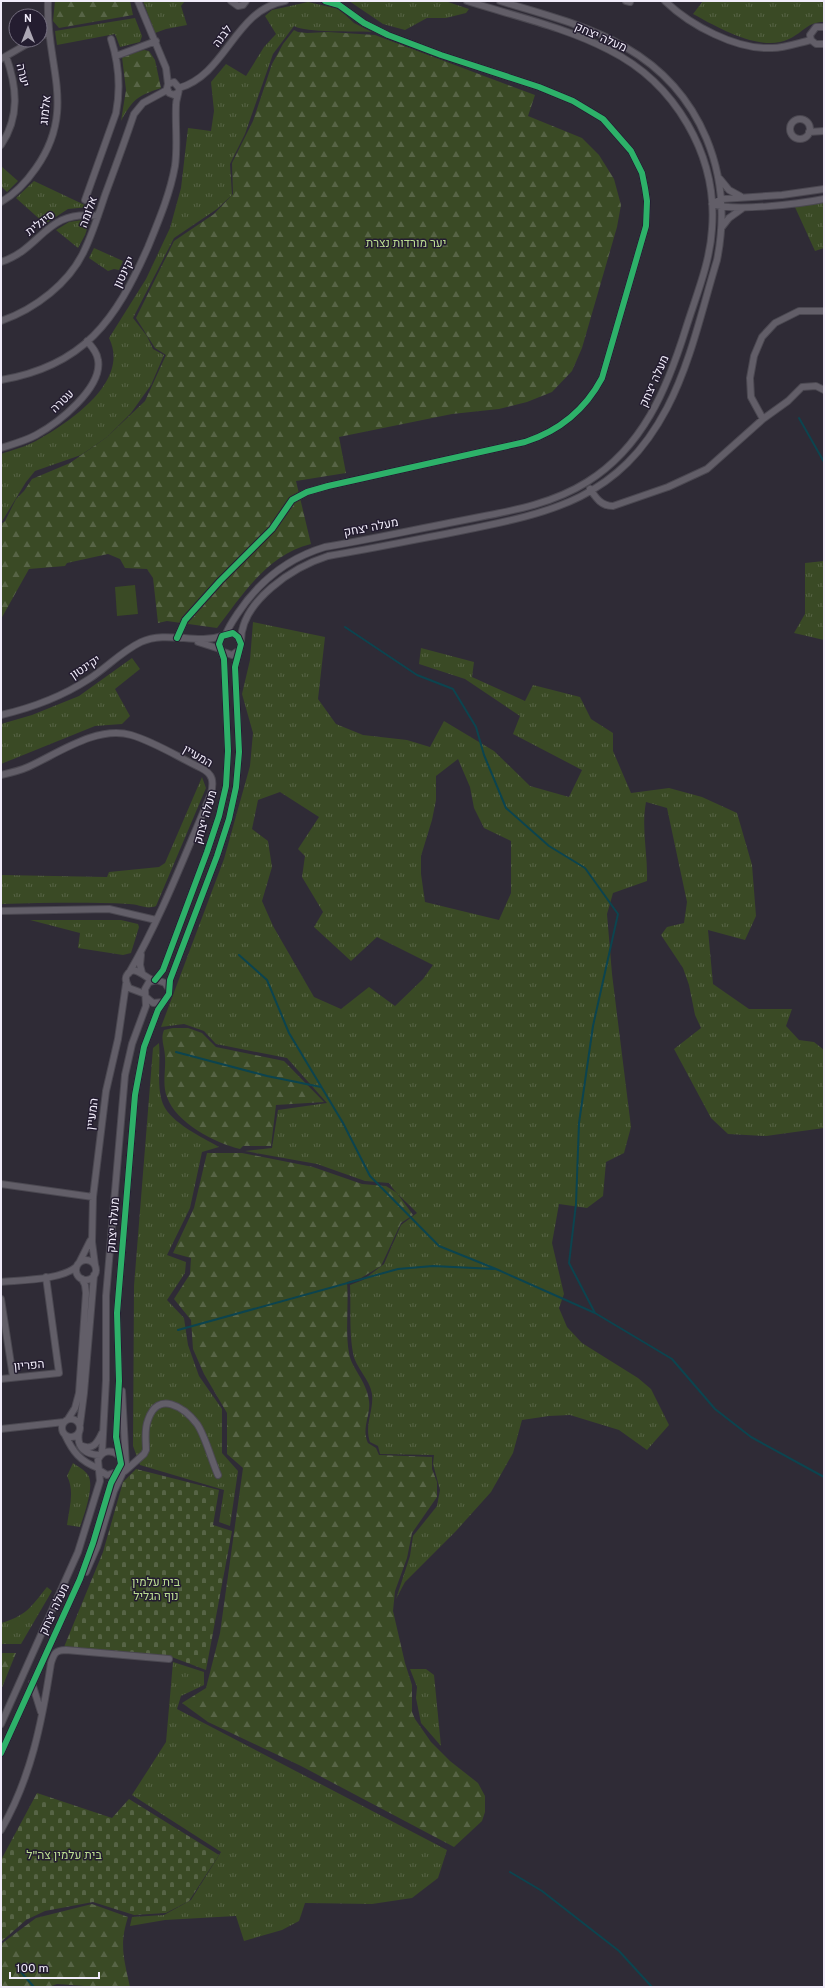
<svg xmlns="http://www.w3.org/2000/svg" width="825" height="1988" viewBox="0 0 825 1988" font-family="Overpass,Heebo,sans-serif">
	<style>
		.grass { fill: url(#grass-tufts); fill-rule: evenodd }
		.forest { fill: url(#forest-firs) }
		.cemetery { fill: url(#cemetery-stones) }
		.pitch { fill: #3a4a25 }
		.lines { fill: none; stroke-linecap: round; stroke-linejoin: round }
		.stream { stroke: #0c444f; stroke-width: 2 }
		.minor-casing { stroke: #4b4851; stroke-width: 8 }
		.minor { stroke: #625e68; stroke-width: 6 }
		.cycleway-casing { stroke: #241d30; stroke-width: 8 }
		.cycleway { stroke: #2db169; stroke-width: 6 }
		.labels { text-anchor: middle; stroke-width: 3; stroke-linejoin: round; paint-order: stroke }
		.street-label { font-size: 12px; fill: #f1ecfa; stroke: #241d30 }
		.park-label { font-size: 12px; fill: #bbdd92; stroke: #241d30 }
	</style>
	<defs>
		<pattern id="grass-tufts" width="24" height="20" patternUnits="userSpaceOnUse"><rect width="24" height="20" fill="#3a4a25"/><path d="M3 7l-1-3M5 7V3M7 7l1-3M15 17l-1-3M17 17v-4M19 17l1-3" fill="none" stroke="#576446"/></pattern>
		<pattern id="forest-firs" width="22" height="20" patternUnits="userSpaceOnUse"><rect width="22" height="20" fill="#3a4a25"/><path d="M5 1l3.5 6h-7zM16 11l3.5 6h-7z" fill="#576446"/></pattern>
		<pattern id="cemetery-stones" width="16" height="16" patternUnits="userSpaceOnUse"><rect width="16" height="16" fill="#3a4a25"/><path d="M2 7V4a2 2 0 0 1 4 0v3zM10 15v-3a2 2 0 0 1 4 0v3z" fill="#576446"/></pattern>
	</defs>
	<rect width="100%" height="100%" fill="#2f2b36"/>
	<path class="grass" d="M143,1H185L181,6L187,25L166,29L155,33Z
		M349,1H445L469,9L466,13L446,18H427L405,30L383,24Z
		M703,1H824V22C807,22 804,32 789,39C761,53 717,27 693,14Z
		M308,2L339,9L354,23L372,32C354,31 306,33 294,26L273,54L245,134L230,164L232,195L217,209L174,238L133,318L147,336L153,349L164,355L151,385L131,413L107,437L81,455L35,471L26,482L1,523V454C12,450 25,447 36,441C68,423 131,382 109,338L146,279L170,228L181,188L188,128L211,131L214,111L211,82L226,64L246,76L264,47L276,34L265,16L272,10Z
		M135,18L142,36L140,42L120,47L115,34L57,45L55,31Z
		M1,166L18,181L7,192L1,186Z
		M34,181L89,207L68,209L45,224L16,198Z
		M824,200V248L815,251L794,205Z
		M82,220H90L85,235L78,248L56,230L69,222Z
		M94,248L123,261L119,270L114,269L108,271L89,258Z
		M824,561V640L794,633L805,614V563Z
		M253,622L325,637L318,699L336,724L363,735L407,740L430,747L444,721L494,751L530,786L569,797L582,770L513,734L520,716L465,679L419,664L421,648L474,662L472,677L525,701L533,685L580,697L591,719L613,733V751L631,793L669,788L702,797L737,813L752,865L756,916L745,940L708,930L713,984L749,1009H792L786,1026L799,1040L814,1042L824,1050V1128L766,1136L728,1134L711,1118L674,1049L701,1028L695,1015L689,985L683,968L661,935L667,927L684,923L687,902L667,808L646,802C641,829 648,854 647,881L613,893L607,914L612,974L631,1127L624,1153L606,1162L603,1196L587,1208L559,1204L552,1243L564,1294L559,1308L567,1327L582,1343L638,1378L651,1389L669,1425L647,1450L619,1430L570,1415L549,1416L522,1420L513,1453L491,1492L456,1531L405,1582L396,1599L410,1556L413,1536L437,1506L440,1490L433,1464L434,1455L380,1454L378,1446L370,1442C364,1425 374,1411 372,1394C370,1379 355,1367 353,1353C349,1332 351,1306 350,1285L363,1280L384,1264L401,1225L417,1213C409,1204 395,1193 389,1183L365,1181L317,1164L245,1151L272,1148L278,1110L327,1103L287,1058L216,1044L204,1031L184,1024L161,1027L224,859L250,766L253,733L242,694L250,660ZM458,759L470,787L474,808L484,828L511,841V893L499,920L425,902L421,874V856L432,820L436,800V776ZM280,792L319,817L298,849L305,856L302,877L323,912L314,927L351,961L377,937L433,965L423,979L395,1006L369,987L341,1009L314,997L273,926L262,901L272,867L268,841L252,829L258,800Z
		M132,658L140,669L115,689L130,716L122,724L95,726L1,764V724L32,715L79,696Z
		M202,777L206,788L156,906C146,910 139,904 129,904C86,902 44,903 1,904V875L107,877L109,872L159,867L165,863Z
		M30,920H121L138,924L139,927L131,953L123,955L78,948L80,933Z
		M159,1043C161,1062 156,1086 163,1104C171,1123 202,1137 219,1147L202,1152L190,1208L167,1255L186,1262L185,1273L167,1300L184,1318L188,1345L199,1376L222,1409V1453L238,1471L230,1526L219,1522L224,1490L140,1465L133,1446L134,1286L153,1048Z
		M73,1463C77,1466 85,1470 88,1475C95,1486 84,1515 80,1527L67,1525C69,1509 75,1491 67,1476Z
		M47,1587L52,1591L21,1644H1V1623C26,1616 31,1607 47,1587Z
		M173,1662L204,1672V1685L181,1696L177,1709L447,1850L438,1878L412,1898L372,1904L305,1903L299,1921L282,1930L244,1941L236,1916L165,1920L130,1926L132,1917L164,1915L191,1900L221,1852L132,1795L166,1742Z
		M410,1669H426L434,1675L441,1746L421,1723L416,1698L417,1687Z"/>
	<path class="forest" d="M55,1H130L133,15L59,28L53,21Z
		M294,30L298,32L307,33L328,32L375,35L535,95L528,116L582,138L599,155L614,179L621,205L617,227L582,348L572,371L552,392L527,402L499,409L452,414L339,437L346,473L296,481L311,544C267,555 243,594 217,628L167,621L158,623L153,578L147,569L125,568L120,559L108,554L67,563L65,566L29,569L1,619V524L5,521L16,499L24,491L32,479L70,463L107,437L145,401L166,355L155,348L136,318L174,241L214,214L233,194L232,163L253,121L272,64L283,44Z
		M144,50L149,51L155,60L161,88C137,96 133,99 121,121L126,90L122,57Z
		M173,1028H188L202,1033L216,1047L284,1061L324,1102L276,1105L271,1146H243L240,1149C215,1143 176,1123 167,1097C162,1085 166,1069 165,1057C165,1047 160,1040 164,1030Z
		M207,1153H242L313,1167L362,1184L386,1186L397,1193L413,1215L401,1223L381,1266L361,1278L347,1282C349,1306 345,1330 349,1353C351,1368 367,1381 369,1401C371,1415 361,1428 368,1443L376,1448L379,1455L432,1457V1469L437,1482V1497L412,1533L407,1558L395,1591L393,1611L405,1663L412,1685V1712L415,1719L431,1742L450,1761L478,1783L485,1796V1812L482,1821L454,1847L301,1766L208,1722L182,1703L206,1688L220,1633L243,1468L227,1454V1413L204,1374L193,1349L191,1320L174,1299L190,1274L191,1258L173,1253L194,1208Z
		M1,1653H16L1,1690Z
		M92,1904L128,1917C119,1945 124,1959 130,1987H99L57,1984L49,1987H1V1944L36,1918Z"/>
	<path class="cemetery" d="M136,1469L219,1490L213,1525L232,1531L206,1670L169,1656L64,1647L103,1552L123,1482Z
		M37,1793L112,1818L129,1799L219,1855L189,1901L166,1913L134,1915L93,1902L45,1911L26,1920L1,1942V1860Z"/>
	<path class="pitch" d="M135,585L138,614L117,616L115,587Z"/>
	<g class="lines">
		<path class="stream" d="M799,418L824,462
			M345,627L417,675L453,689L476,727L484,755L506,808L549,846L585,868L618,914L593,1026L579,1123L576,1204L569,1263L595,1313L672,1359L715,1409L751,1437L824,1477
			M239,955L267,980L289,1033L343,1123L370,1176L439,1246L496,1269L595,1313
			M176,1052L267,1076L321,1087
			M178,1330L398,1269L433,1266L494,1269
			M510,1872L542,1891L619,1951L652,1987
			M20,1971L34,1987"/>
		<g class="minor-casing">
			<path id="minor" d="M138,1L166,68L168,84
				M231,1L238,6L243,5L246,1
				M626,1L630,2
				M665,1C690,25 736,50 772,48C785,48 798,43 811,40
				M824,27H816L810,35L811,40L816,44H824
				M40,37L49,32
				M116,56L156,41
				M1,59L34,40
				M179,88C227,74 234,10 285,1
				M790 129a10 10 0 1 1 20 0a10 10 0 1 1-20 0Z
				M809,132L824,131
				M1,145C20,117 17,87 6,56
				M720,179L729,190L740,196
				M85,200L116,113C121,87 119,64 111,39
				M1,202C15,194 27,181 36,168C78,108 45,64 48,1
				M712,204L722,199L782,195L824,189
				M712,204C734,212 799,204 824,199
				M722,227L729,218L743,208
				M1,262C43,248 45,209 98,216
				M1,321C35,309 70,283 85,249C93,232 99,213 105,195C115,168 125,141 134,114L143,103L167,90
				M1,380C84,366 116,320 148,247C159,220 170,194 175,166C178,145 175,126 176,105C176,99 179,94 179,88L174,82L168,84L167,88L169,93L174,95L177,93
				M763,419L751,397L750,378L754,356L762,337L775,323L799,311H824
				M1,448C13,444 25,441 36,435C58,423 103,388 98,360C97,352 92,347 87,341
				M590,489C596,498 601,506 613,506L668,487L707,469L763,419L788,401L802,387L816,386L824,390
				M226,634C229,626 234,619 238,613C260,580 288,558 325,547C367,540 408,531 449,523C496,513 546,508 587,482C643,447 667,389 686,328C696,296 710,263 712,229C718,155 675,83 609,50C565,27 514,16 467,1
				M177,638L185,620L220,581L272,529L292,500L307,492L328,486L525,442C559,431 585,410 602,378L646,226L647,201L645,188L642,173L631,151L603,119L573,101L539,87L441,55L388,35L364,23L339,5L325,1
				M241,641C241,601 293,567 328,556C370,549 413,540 455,532C549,513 618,501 667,408C691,362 702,309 717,260C734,175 702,91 625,47C587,25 542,14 500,1
				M198,642L220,649
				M221,651L232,655L238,651
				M1,715C31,708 63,696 89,679C106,668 122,651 141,642C167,630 196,645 222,636
				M1,775C10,773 19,771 28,767C57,754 97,725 131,735C155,742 178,757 201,768C213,774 214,781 211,794C185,854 162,916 129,973
				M1,911L109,909L156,920
				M141,955L140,965L142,973
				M145,994L129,988C127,984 124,979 127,975C134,963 146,979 153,980
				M146,997L153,1003L163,1002
				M1,1184L93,1197
				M76 1270a10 10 0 1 1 20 0a10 10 0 1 1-20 0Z
				M80,1261L90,1241
				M95,1265L92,1242L93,1197L106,1091L118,1039L126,984
				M1,1282C21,1280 61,1280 76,1267
				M1,1299L13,1377
				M1,1379L59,1373L46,1277
				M62 1428a9 9 0 1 1 18 0a9 9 0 1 1-18 0Z
				M68,1419L75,1408L79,1393L86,1293L85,1285L82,1279
				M80,1424L84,1393L94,1275
				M1,1429L64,1422
				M79,1432C76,1448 86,1455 101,1455
				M65,1435C73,1452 80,1461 98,1468
				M80,1445C92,1451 97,1444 102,1433
				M102,1453L106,1380V1296L125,1075L132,1044L146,1006L145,989L149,982L157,980L165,983L169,989
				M99,1470L107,1475L117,1472
				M125,1471L144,1454L146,1450C146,1440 144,1430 148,1420C158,1390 184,1407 197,1424C205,1435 212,1462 218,1475
				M86,1572L97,1547L114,1491L126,1466L122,1391
				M32,1683L41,1712
				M1,1724L78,1552L100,1481L98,1460C102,1450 112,1449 119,1456
				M1,1753L80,1579L93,1543L111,1483L121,1464L116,1437L119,1381L117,1313L135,1095L144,1047L158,1010L169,994L170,980L217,856L229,819L236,787L239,752L235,667L241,644L238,637L233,633L222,636L219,644L224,659L228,751L226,786L219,816L207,852L163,970L155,980
				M1,1830C31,1778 42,1722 51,1663C54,1654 55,1650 66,1650L169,1659"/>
		</g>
		<use href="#minor" class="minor"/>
		<g class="cycleway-casing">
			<path id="cycleway" d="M177,638L185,620L220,581L272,529L292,500L307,492L328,486L525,442C559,431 585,410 602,378L646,226L647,201L645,188L642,173L631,151L603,119L573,101L539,87L441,55L388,35L364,23L339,5L325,1
				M1,1753L80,1579L93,1543L111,1483L121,1464L116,1437L119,1381L117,1313L135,1095L144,1047L158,1010L169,994L170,980L217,856L229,819L236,787L239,752L235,667L241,644L238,637L233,633L222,636L219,644L224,659L228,751L226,786L219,816L207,852L163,970L155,980"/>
		</g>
		<use href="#cycleway" class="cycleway"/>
	</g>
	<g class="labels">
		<g class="street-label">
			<text transform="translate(222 36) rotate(-54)" y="4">לבנה</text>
			<text transform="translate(601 37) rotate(24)" y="4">מעלה יצחק</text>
			<text transform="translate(23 75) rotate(77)" y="4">יערה</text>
			<text transform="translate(45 110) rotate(-84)" y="4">אלמוג</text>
			<text transform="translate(88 212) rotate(-70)" y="4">אלומה</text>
			<text transform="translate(40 223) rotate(-37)" y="4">סיגלית</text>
			<text transform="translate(124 272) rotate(-64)" y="4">יקינטון</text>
			<text transform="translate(654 381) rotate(-66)" y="4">מעלה יצחק</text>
			<text transform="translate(62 401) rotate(-44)" y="4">עטרה</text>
			<text transform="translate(371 527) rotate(-11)" y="4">מעלה יצחק</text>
			<text transform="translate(85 667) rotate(-33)" y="4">יקינטון</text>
			<text transform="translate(198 756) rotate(30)" y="4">המעיין</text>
			<text transform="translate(205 817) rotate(-74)" y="4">מעלה יצחק</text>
			<text transform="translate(92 1114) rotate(-83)" y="4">המעיין</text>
			<text transform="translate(113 1225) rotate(-86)" y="4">מעלה יצחק</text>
			<text transform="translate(29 1365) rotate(-5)" y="4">הפריון</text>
			<text transform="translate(54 1609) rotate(-65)" y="4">מעלה יצחק</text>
		</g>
		<g class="park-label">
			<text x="406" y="247">יער מורדות נצרת</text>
			<text x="156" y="1586">בית עלמין<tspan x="156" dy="14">נוף הגליל</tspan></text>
			<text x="64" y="1859">בית עלמין צה"ל</text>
		</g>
	</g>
	<rect width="825" height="1988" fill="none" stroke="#f1ecfa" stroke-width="4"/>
	<g transform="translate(28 28)"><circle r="19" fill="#241d30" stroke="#767081"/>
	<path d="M0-3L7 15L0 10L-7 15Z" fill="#ada8b5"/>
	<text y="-6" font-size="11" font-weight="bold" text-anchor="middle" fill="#f1ecfa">N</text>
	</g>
	<path d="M10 1972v6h89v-6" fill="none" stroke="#f1ecfa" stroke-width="2"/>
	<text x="16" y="1972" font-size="12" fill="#f1ecfa" stroke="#241d30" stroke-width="3" paint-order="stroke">100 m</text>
</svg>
